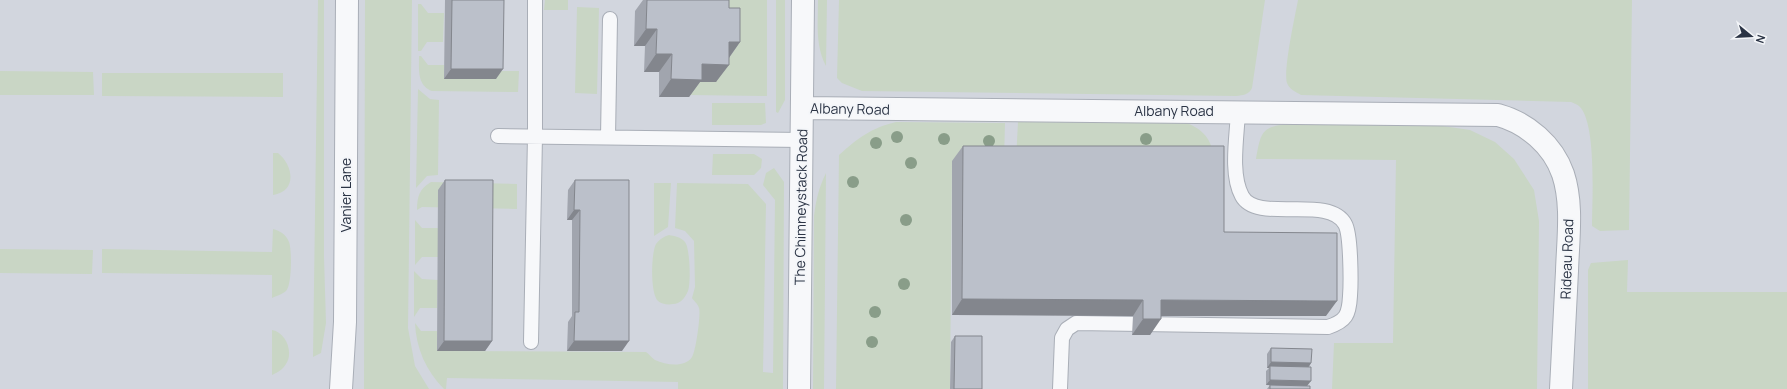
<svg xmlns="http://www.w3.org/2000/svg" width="1787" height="389" viewBox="0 0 1787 389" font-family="Manrope,sans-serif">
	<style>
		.built { fill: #d2d6de }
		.green { fill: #c9d6c5 }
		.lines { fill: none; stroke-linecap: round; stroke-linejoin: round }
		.lane-casing { stroke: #a9aeb7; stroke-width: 16 }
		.street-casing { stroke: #a9aeb7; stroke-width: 24 }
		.lane { stroke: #f7f8fa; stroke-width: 14 }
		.street { stroke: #f7f8fa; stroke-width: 22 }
		.tree { fill: #899d89 }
		.wall { fill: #a1a5ae }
		.shaded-wall { fill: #83868d }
		.building { fill: #bbc0ca; stroke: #83868d }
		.labels { text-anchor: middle; stroke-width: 4; stroke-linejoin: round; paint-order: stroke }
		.street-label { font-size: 14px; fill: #2b3445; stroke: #f4f6f9 }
	</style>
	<rect width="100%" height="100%" fill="#e4e7ec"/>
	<path class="built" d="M0,0H1787V389H0Z"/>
	<path class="green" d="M318,0H324V257L326,323L321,353L313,357Z
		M365,0H412L408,328L415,366L429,389H364Z
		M545,0H568V10H544Z
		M717,0H767V96L689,95Z
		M776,0H785V100L778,113L776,112Z
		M818,0H827L826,66C815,45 818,23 818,0Z
		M839,0H1265L1252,88C1249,95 1243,95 1236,96L862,91L842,83L837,78Z
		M1298,0H1632L1629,230L1600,231L1592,226C1592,202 1597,122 1579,106C1577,104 1573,103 1571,102L1301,95C1296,92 1289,89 1287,83C1283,71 1295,16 1298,0Z
		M418,4H421L428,13H444L443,42H427L421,51H418Z
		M577,7L599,8L597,94L575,93Z
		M419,56H421L428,65H444V79L496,71H519L518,92L432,91C417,85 419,70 419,56Z
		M0,71L93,72L94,95H0Z
		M102,73H283V97L102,96Z
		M418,89L430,99L439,100L438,175L427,176L416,188Z
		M712,103H765L766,123L761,125H712Z
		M896,122L1005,123L1004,160L952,161L950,389H836L839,155C858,138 871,128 896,122Z
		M1018,122L1187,123C1202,130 1208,135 1213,151L1016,160Z
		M1291,124L1436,125L1470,130L1495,142L1514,159L1534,190L1539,221L1537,389H1332L1334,343H1393L1396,160L1256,159C1261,132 1261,126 1291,124Z
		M273,153H278C293,165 298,191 273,195Z
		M713,154H754L762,159L761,168L754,175H712Z
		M774,168L784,182L783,389H678V382L447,378L446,389H444C426,371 416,348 415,323L421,331H437V351L646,352C649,354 652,358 655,360C666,365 685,368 692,357C696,351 701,313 699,308C698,304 694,301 692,298L695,287L694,241L685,231L675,228L677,183L748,184L766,204L763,372L773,373L775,200L763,185L766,173Z
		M826,173L824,389H813L814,216C816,200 819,187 826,173Z
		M431,182L517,184V209L422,207L417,210C417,197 419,189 431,182Z
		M654,183H671L668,227L654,236Z
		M415,220L422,228H438V257H422L415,265Z
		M273,229C280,231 286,234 289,242C292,249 292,285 286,291C283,294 276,296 272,298V275L102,273V249L272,252Z
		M669,235C674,236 681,237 685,242C690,248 691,283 688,291C685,298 680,304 673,304C668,305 661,304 658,301C650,294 651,253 656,244C660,239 663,237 669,235Z
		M0,249L93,250L92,274L0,273Z
		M1628,260L1627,292H1787V389H1588V270L1591,263Z
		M414,271L422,279L438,280L437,308H420L414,317Z
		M272,330C285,332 292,349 288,360C285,368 279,372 272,375Z"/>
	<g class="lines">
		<g class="lane-casing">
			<path id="lane" d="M498,136L802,140
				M608,137L610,19
				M531,342L535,136V0
				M1060,389L1062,338L1067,329L1076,323L1328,327C1346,321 1349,315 1350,296C1351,283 1351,234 1345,224C1329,194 1257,224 1242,196C1230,174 1237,136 1238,112"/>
		</g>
		<g class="street-casing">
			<path id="street" d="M802,108L1498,115C1527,123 1553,145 1563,174C1573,204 1568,239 1567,271C1565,310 1563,350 1561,389
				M341,389L345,322L347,0
				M799,389L803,0"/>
		</g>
		<use href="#lane" class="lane"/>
		<use href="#street" class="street"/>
	</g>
	<g class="tree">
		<circle cx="897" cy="137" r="6"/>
		<circle cx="944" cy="139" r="6"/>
		<circle cx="1146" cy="139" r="6"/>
		<circle cx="989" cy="141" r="6"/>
		<circle cx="876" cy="143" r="6"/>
		<circle cx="911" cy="163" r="6"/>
		<circle cx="853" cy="182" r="6"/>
		<circle cx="906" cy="220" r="6"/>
		<circle cx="904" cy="284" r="6"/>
		<circle cx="875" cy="312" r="6"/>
		<circle cx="872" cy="342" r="6"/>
	</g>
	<path class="wall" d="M445,0H504L496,79H444Z
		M643,0H729V8L740,42L729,58L716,82H700L689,97H659V72H644L645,46H634L635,11Z
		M963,146L1224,232L1326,316H1161L1150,335H1132L1133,316L952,315V161Z
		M445,180L492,341L485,351H437L438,190Z
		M575,180L622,351H567L568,322L572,316V220H567L568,190Z
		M955,336L982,389H950L951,342Z
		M1271,348L1311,363L1309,367L1307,386L1310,389H1267L1270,385H1266V371L1269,368H1267V354Z"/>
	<path class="shaded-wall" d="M646,29H657L645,46H634Z
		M729,42H740L728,59Z
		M656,54H672L659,72H644Z
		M702,64L729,65L716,82H700L689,97H659L671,79Z
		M451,69H503L496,79H444Z
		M574,210H580L572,220H567Z
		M962,299L1143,300L1133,316L952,315Z
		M1161,300L1337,301L1326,316H1150Z
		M1143,319H1161L1150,335H1132Z
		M444,341H492L485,351H437Z
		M574,341H629L622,351H567Z
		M1271,362L1311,363L1307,369L1270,366L1269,368H1267Z
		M1270,380L1311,381L1307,386L1266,385Z"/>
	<path class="building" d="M452,0H504L503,69H451Z
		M647,0H729V8H740V42H729V65L702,64V80L671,79L672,54H656L657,29H646Z
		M963,146H1224V232L1337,233V301L1161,300V319H1143V300L962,299Z
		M445,180H493L492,341H444Z
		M575,180H629V341H574L575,312H579L580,210H574Z
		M955,336H982V389H954Z
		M1271,348L1312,349L1311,363L1271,362Z
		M1270,366L1311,367V381L1270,380Z
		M1270,385L1310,386V389H1270Z"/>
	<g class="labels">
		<g class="street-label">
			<text transform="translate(850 109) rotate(1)" y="5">Albany Road</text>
			<text x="1174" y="116">Albany Road</text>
			<text transform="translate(346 195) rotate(-90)" y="5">Vanier Lane</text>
			<text transform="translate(801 207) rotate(-89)" y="5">The Chimneystack Road</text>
			<text transform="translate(1567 259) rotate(-88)" y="5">Rideau Road</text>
		</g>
	</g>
	<g transform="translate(1751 36) rotate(108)" stroke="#f4f6f9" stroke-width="3" paint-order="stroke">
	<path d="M0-3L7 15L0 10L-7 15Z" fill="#2b3445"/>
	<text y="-6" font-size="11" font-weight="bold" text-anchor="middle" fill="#2b3445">N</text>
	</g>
</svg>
